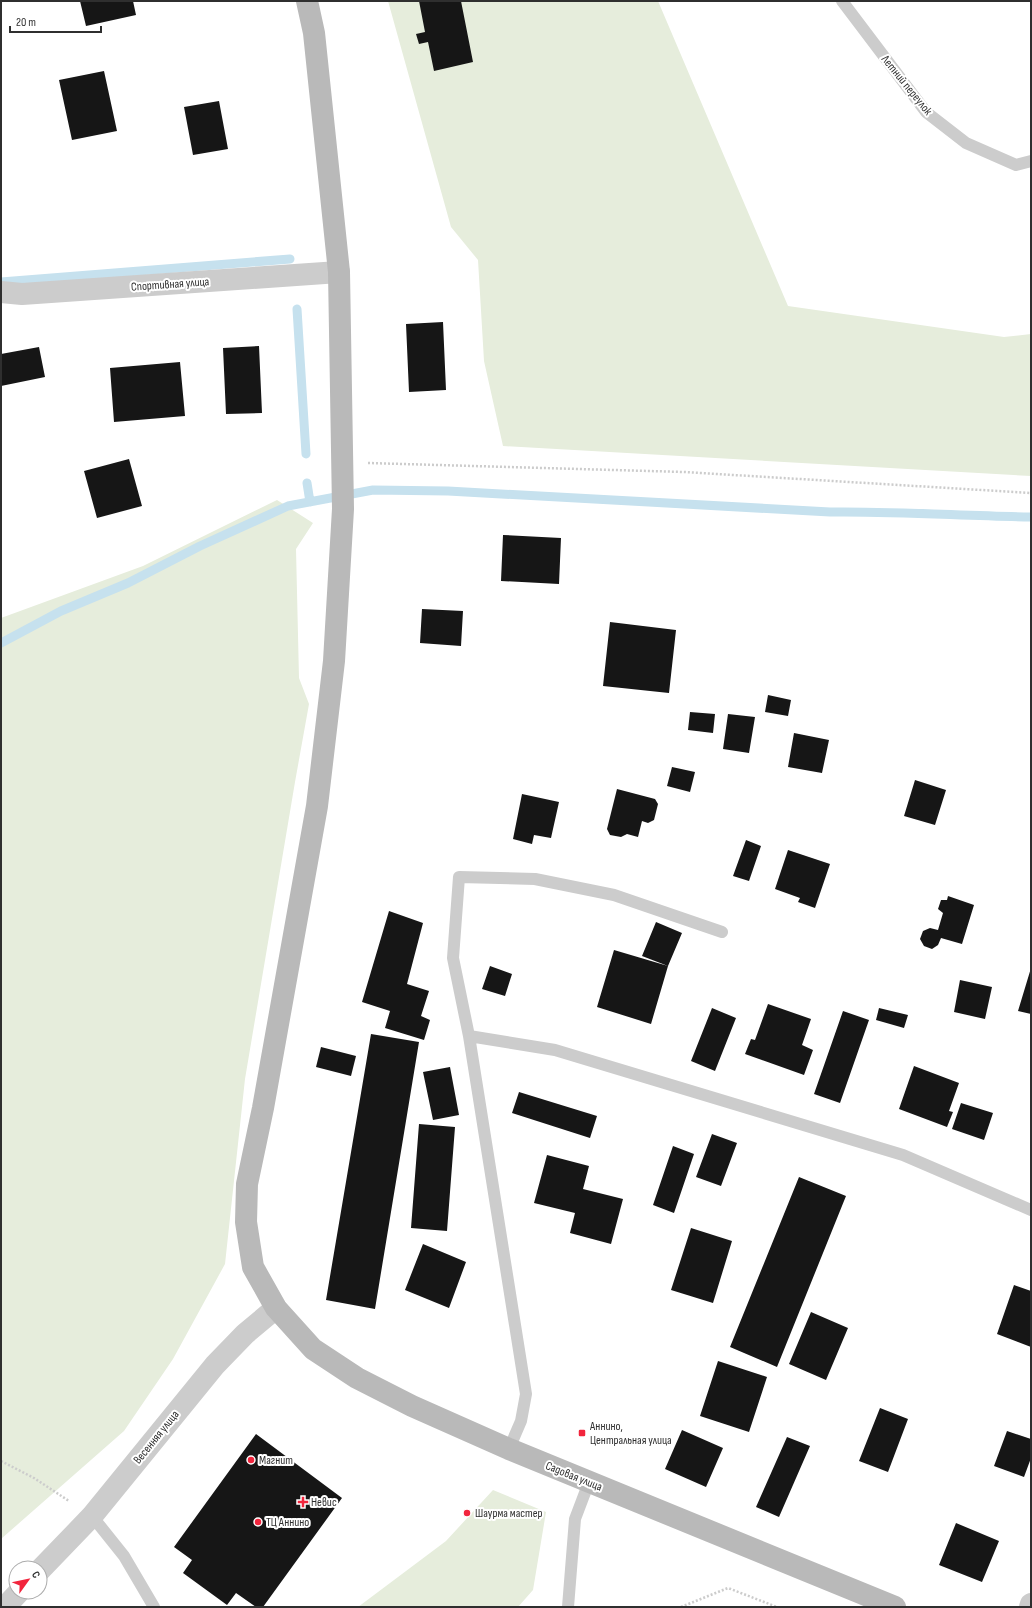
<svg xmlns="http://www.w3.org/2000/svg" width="1032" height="1608" viewBox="0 0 1032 1608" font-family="'Sofia Sans Condensed',sans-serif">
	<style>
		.green { fill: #e6eddc }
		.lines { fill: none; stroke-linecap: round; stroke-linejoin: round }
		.stream { stroke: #c6e1ee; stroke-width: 9 }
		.building { fill: #161616 }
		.path { stroke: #ccc; stroke-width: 2.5; stroke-dasharray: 2 2; stroke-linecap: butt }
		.service { stroke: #ccc; stroke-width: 12 }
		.minor { stroke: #ccc; stroke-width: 22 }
		.secondary { stroke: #b9b9b9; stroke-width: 22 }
		.poi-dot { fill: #f2253d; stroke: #fff; stroke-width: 1.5 }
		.labels { text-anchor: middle; stroke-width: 4; stroke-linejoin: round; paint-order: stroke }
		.street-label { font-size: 12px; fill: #2f2f2f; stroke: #fff }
		.poi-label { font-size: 12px; fill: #2f2f2f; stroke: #fff; text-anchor: start }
	</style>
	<rect width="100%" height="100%" fill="#fff"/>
	<path class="green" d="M388,1H658L788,306L1004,337L1031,334V476L503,446L484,361L478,260L451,227Z
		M277,500L313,523L296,549L299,678L309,704L295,782L245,1079L225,1264L173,1359L124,1431L1,1539V618L143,566Z
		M493,1490L546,1512L533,1590L518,1607H358L446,1541Z"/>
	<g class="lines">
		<path class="stream" d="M1,282L290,259
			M297,309L306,454
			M307,483L310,502
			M1,643L61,611L128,583L200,546L288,506L373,490L448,491L830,512C897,511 964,516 1031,517"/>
	</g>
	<path class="building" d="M80,1H133L136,15L86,26Z
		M419,1H461L473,62L434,71L428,42L419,44L416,34L425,32Z
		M104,71L117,131L72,140L59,80Z
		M219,101L228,149L193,155L184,107Z
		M443,322L446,390L409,392L406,324Z
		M259,346L262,413L226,414L223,348Z
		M39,347L45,377L1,386V354Z
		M180,362L185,416L114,422L110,368Z
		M129,459L142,506L97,518L84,471Z
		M503,535L561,538L559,584L501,581Z
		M422,609L463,611L461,646L420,643Z
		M610,622L676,630L669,693L603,686Z
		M768,695L791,700L788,716L765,712Z
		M690,712L715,714L713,733L688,730Z
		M728,714L755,717L749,753L723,749Z
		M794,733L829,740L822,773L788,767Z
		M672,767L695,772L690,792L667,786Z
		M915,780L946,790L935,825L904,816Z
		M617,789L655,799L658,804L654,820L648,823L642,821L638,837L627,834L621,837L610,835L607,829Z
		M522,794L559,802L551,838L534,835L532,844L513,839Z
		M746,840L761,846L749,881L733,876Z
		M788,850L830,864L815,908L798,902L800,898L775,889Z
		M948,896L974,905L962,944L941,938L938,945L932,949L924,946L920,939L923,931L930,928L938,930L943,913L938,909L941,900H947Z
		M389,911L423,923L407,984L429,991L421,1016L430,1020L424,1040L385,1028L390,1011L362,1002Z
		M656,922L682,933L668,966L651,1024L597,1007L614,950L668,966L642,956Z
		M490,966L512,974L505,996L482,989Z
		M1031,968V1014L1018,1011Z
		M960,980L992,987L985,1019L954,1012Z
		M768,1004L811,1019L802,1045L813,1050L804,1075L745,1054L751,1039L755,1040Z
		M712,1008L736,1018L715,1071L691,1061Z
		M879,1008L908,1015L904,1028L876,1020Z
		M843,1011L869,1020L840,1103L814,1094Z
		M371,1034L419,1042L375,1309L326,1300Z
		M321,1047L356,1056L351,1076L316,1067Z
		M914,1066L959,1083L949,1111L953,1112L947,1127L899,1109Z
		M450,1067L459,1115L433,1120L423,1072Z
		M519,1092L597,1116L590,1138L512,1113Z
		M961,1103L993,1113L984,1140L952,1129Z
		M419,1124L455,1127L447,1231L411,1228Z
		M712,1134L737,1143L721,1186L696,1177Z
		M673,1146L694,1154L674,1213L653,1205Z
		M547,1155L589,1166L583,1189L623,1199L611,1244L570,1233L575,1213L534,1203Z
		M799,1177L846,1196L777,1367L730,1347Z
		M691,1228L732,1241L713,1303L671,1290Z
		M423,1244L466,1262L449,1308L405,1290Z
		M1014,1285L1031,1291V1347L997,1334Z
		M811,1312L848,1328L826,1380L789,1364Z
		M718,1361L767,1377L749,1432L700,1416Z
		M880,1408L908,1419L888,1472L859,1461Z
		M682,1430L723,1448L706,1487L665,1469Z
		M1007,1431L1031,1439V1458L1024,1477L994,1466Z
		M256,1434L342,1498L263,1607H256L236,1593L227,1605L183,1573L192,1560L174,1547Z
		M787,1437L810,1446L779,1517L756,1507Z
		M956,1523L999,1541L982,1582L939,1565Z"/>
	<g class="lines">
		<path class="path" d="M368,463L684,472L1031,493
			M1,1461L34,1478L69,1501
			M681,1607L728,1588L777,1607"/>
		<path class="service" d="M842,1L926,112L966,143L1016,165L1031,161
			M469,1036L453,958L459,877L535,879L614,895L722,932
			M509,1449L521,1421L526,1394L469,1036L555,1050L903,1155L1031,1210
			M92,1516L124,1556L154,1607
			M568,1607L575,1519L589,1482"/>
		<path class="minor" d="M1,292L22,294L339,272
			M40,1570L92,1516L215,1365L245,1334L276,1308
			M5,1607L19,1592
			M1030,1607L1031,1604"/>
		<path class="secondary" d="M307,1L314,33L339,272L343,509L334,661L317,806L263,1108L247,1184L246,1222L253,1267L276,1308L313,1349L357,1378L412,1406L509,1449L895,1607"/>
	</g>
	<g class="poi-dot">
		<rect x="578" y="1429" width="8" height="8" rx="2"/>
		<circle cx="251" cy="1460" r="4"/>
		<path d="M301 1496h4v4h4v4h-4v4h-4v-4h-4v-4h4z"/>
		<circle cx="467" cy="1513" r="4"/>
		<circle cx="258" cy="1522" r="4"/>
	</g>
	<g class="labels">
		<g class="street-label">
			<text transform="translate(907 85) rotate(51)" y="4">Летний переулок</text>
			<text transform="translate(170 284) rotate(-4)" y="4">Спортивная улица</text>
			<text transform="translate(156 1437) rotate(-51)" y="4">Весенняя улица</text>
			<text transform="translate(574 1476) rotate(22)" y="4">Садовая улица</text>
		</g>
		<g class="poi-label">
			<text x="590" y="1430">Аннино,<tspan x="590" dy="14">Центральная улица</tspan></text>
			<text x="259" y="1464">Магнит</text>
			<text x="311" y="1506">Невис</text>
			<text x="475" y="1517">Шаурма мастер</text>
			<text x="266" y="1526">ТЦ Аннино</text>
		</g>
	</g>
	<rect width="1032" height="1608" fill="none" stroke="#2f2f2f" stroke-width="4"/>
	<g transform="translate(28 1580) rotate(57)"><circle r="19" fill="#ffffff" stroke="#acacac"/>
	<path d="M0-3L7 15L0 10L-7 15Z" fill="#f2253d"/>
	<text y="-6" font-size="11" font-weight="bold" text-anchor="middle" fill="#2f2f2f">С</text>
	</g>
	<path d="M10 26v6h91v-6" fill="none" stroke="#2f2f2f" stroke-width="2"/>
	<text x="16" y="26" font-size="12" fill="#2f2f2f" stroke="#ffffff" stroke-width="3" paint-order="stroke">20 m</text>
</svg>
